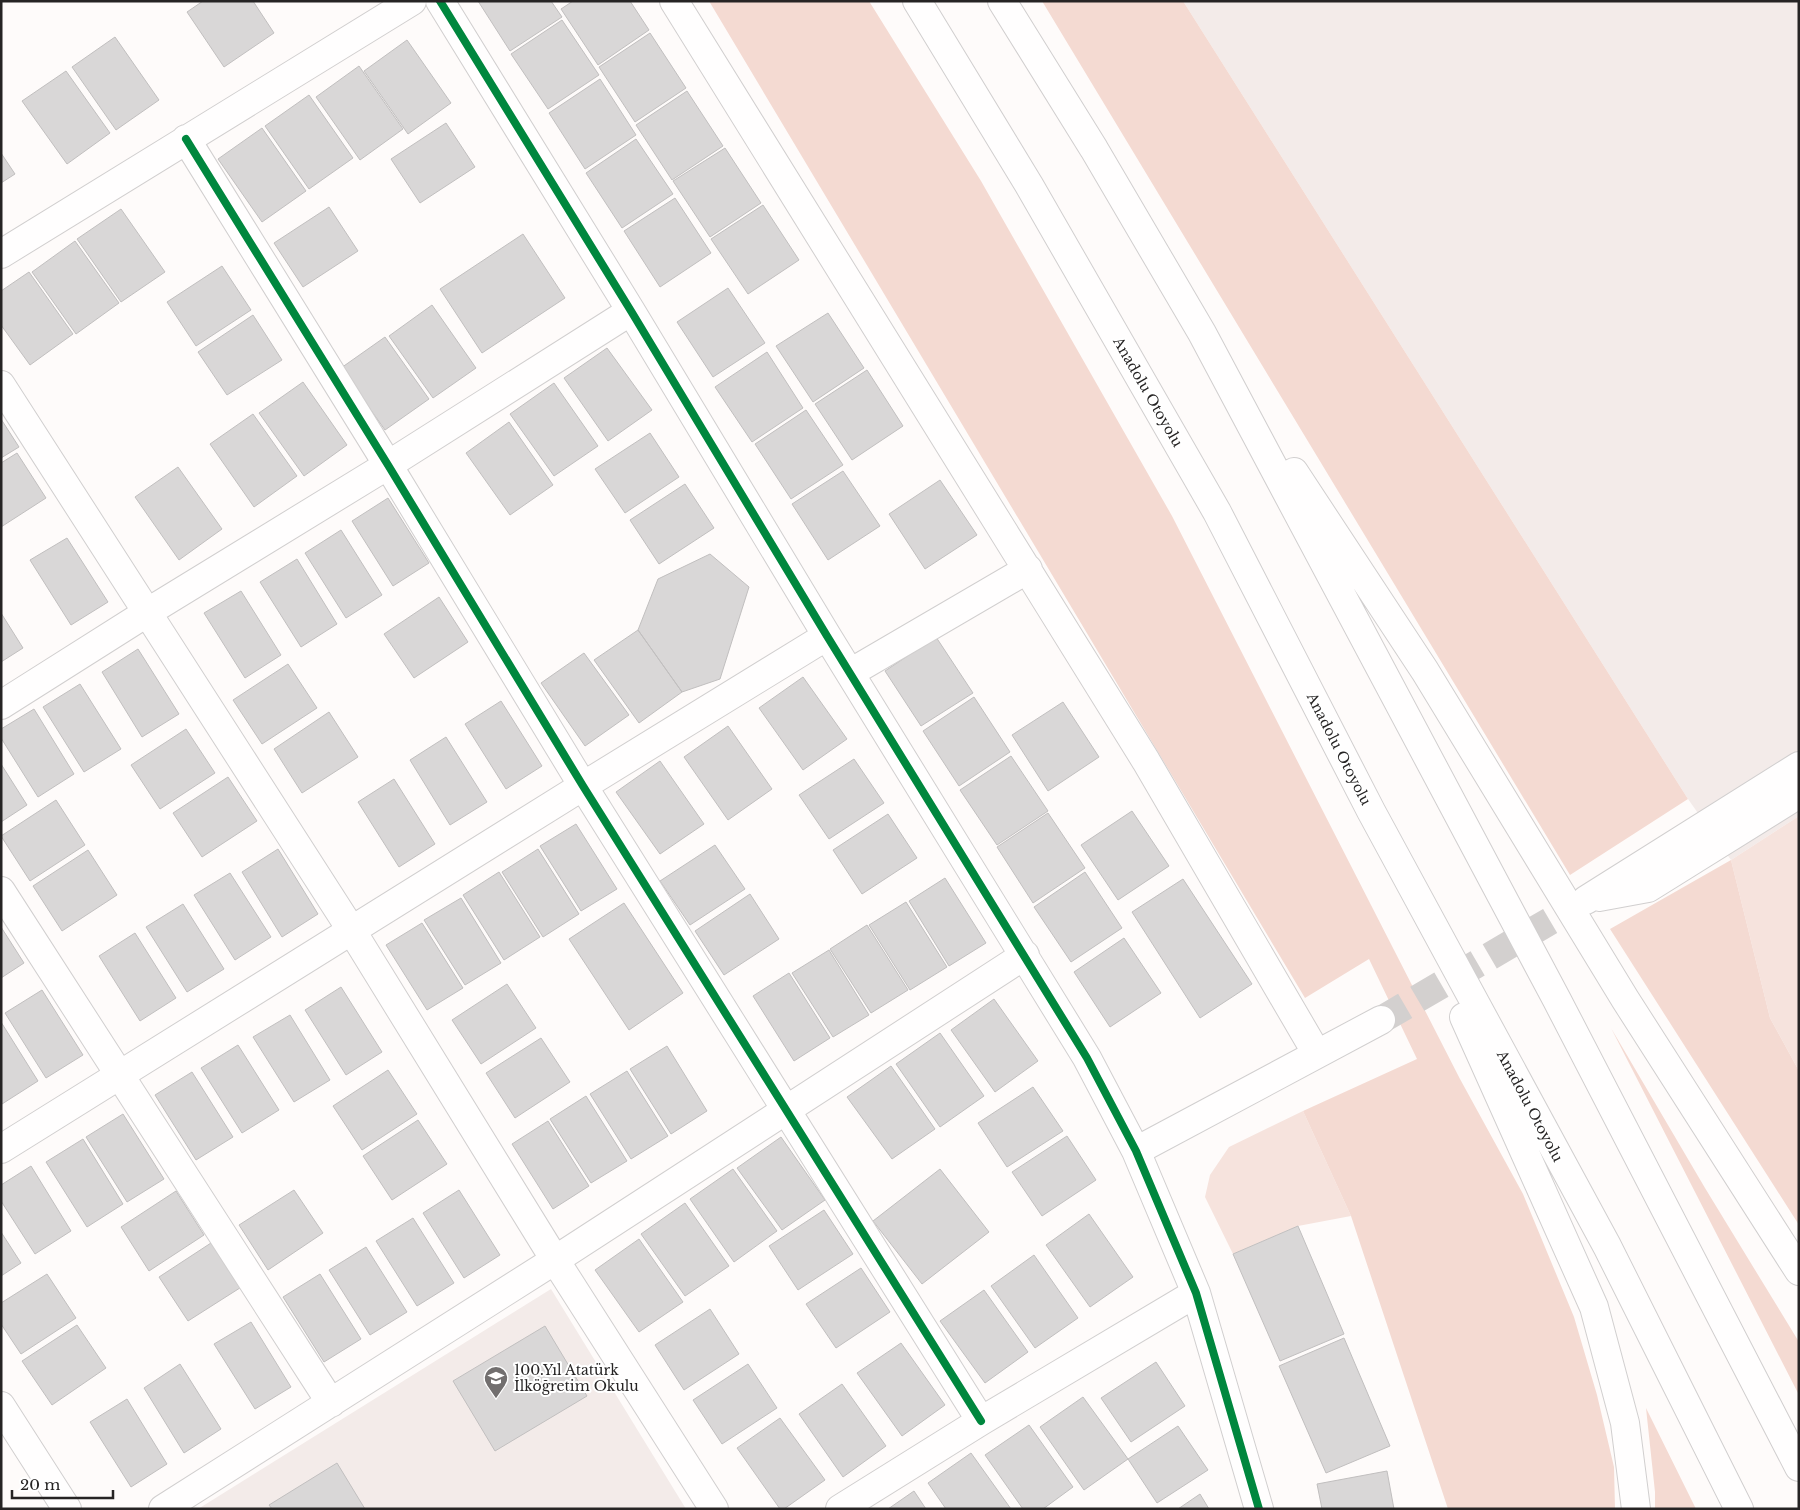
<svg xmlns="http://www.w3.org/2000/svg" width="1800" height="1510" viewBox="0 0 1800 1510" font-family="'Libre Baskerville',serif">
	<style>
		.built { fill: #f3ebe9 }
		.green { fill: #f6e3dd }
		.forest { fill: #f4dad2 }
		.building { fill: #d9d7d7; stroke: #c1bfbf }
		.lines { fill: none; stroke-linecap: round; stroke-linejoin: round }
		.minor-tunnel { stroke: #d3d0cf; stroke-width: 28; stroke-dasharray: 28 14; stroke-linecap: butt }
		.minor-casing { stroke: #d1cfcf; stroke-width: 30 }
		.motorway-casing { stroke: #d1cfcf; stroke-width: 30 }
		.minor { stroke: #fffefe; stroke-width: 28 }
		.motorway { stroke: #fffefe; stroke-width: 28 }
		.cycleway-casing { stroke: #fff; stroke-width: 11 }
		.cycleway { stroke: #00873e; stroke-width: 8 }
		.labels { text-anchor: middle; stroke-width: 4; stroke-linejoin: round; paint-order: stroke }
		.street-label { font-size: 14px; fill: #262424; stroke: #fff }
		.poi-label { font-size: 14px; fill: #262424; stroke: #fff; text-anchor: start }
	</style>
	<rect width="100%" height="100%" fill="#fefbfa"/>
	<path class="built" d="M1183,1H1799V816L1731,860L1688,799Z
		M551,1289L686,1509H198Z"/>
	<path class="green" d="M1799,816V1071L1770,1018L1731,860Z
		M1303,1111L1351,1216L1298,1226L1233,1254L1205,1197L1210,1175L1229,1147Z"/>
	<path class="forest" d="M709,1H869L981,181L1172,516L1460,1079L1523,1194L1574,1317L1597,1395L1614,1467L1615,1509H1448L1351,1216L1303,1111L1417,1059L1369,959L1305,998Z
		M1042,1H1183L1688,799L1570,875Z
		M1731,860L1770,1018L1799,1071V1225L1610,929Z
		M1611,1028L1705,1188L1799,1342V1395Z
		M1646,1408L1696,1509H1655V1492Z"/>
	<path class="building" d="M203,1H253L274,33L224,67L187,12Z
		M478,1H551L562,17L510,51Z
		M573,1H630L649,30L598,65L561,9Z
		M562,20L599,75L548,109L511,54Z
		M650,33L686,88L635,122L599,67Z
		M115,37L159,100L116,130L72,67Z
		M407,40L451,103L408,134L364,71Z
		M359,66L403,129L360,160L316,97Z
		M66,71L110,133L67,164L22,101Z
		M600,79L636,135L585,169L549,113Z
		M687,91L723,146L672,180L636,125Z
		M309,95L353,158L309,189L265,126Z
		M446,123L475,167L420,203L391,159Z
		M262,128L306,191L262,222L218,159Z
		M636,139L673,194L622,228L586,173Z
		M725,148L761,203L710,237L673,181Z
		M1,153L15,174L1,183Z
		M675,198L711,253L660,287L624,231Z
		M763,205L799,260L748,294L711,239Z
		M329,207L358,251L303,287L274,243Z
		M121,209L165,272L121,302L77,239Z
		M523,234L565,298L482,353L440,289Z
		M75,241L119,303L76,334L32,272Z
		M222,266L251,310L196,346L167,302Z
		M29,272L73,334L30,365L1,325V291Z
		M728,288L765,343L713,377L677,322Z
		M432,305L476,368L433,398L389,336Z
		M828,313L864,368L813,402L776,346Z
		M253,315L282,360L227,395L198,352Z
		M385,337L429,399L385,430L341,368Z
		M607,348L652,410L608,441L564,378Z
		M767,352L803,408L752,442L715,387Z
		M867,370L903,426L852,460L815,404Z
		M303,382L347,445L304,476L259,413Z
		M554,383L598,446L554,476L510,414Z
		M806,410L843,465L791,499L755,444Z
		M253,414L297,476L254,507L210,444Z
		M1,419L19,447L1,458Z
		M509,422L553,485L510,515L466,453Z
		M650,433L679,477L625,513L595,469Z
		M17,453L46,498L1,527V463Z
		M178,467L222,529L179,560L135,497Z
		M843,471L880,526L828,560L792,504Z
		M940,480L977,535L925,569L889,514Z
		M685,484L714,528L659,564L630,520Z
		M388,498L429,563L393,586L352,521Z
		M341,530L382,595L346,618L305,553Z
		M67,538L108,602L71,625L30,560Z
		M710,554L749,587L720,679L682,692L638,630L658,579Z
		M297,559L337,624L301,647L260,582Z
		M241,591L281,655L245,678L204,613Z
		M439,597L468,642L414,678L384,634Z
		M1,613L23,648L1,662Z
		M638,630L682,692L639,723L594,660Z
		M936,637L973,693L921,726L885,671Z
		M138,649L179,714L142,737L102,672Z
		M584,653L629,715L585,746L541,683Z
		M288,664L317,708L262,744L233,700Z
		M803,677L847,739L803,770L759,708Z
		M80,684L121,749L84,772L43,707Z
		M974,697L1010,752L959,786L923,731Z
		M501,701L542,766L506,789L465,724Z
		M1063,702L1099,757L1048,791L1012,735Z
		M34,709L74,774L38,797L1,738V729Z
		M329,712L358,757L302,793L274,749Z
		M728,726L772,789L728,820L684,757Z
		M186,729L215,773L160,809L131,765Z
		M446,737L487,802L450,825L410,760Z
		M1011,756L1048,811L997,845L960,790Z
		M854,759L884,803L829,839L799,795Z
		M660,761L704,824L660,854L616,792Z
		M1,764L27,805L1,822Z
		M228,777L257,821L202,857L173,813Z
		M394,779L435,844L399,867L358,802Z
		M56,800L85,845L30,881L1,836Z
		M1132,811L1169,866L1118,900L1081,845Z
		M1048,813L1085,868L1033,903L997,847Z
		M888,814L917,858L862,894L833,850Z
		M576,824L617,889L581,911L540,846Z
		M715,845L745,889L690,925L660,881Z
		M278,849L318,914L282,937L242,872Z
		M538,849L579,914L543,937L502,872Z
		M88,850L117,895L62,931L33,886Z
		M499,872L540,937L504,960L463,895Z
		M1085,872L1122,928L1071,962L1034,907Z
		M230,873L271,937L235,960L194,895Z
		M945,878L986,943L949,966L909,901Z
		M1183,879L1252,984L1200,1018L1132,912Z
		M750,894L779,939L724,975L695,931Z
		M461,898L501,963L465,985L424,920Z
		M906,902L947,967L910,990L869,925Z
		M624,903L683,993L629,1030L569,939Z
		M183,904L224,969L187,992L146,927Z
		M422,923L463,988L427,1010L386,945Z
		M867,925L908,990L871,1013L830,949Z
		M1,927L24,963L1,978Z
		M135,933L176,998L140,1021L99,956Z
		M1124,938L1161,993L1110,1027L1074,972Z
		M829,950L869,1015L833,1037L792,973Z
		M789,973L830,1038L794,1061L753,996Z
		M507,984L536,1028L481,1064L452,1020Z
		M341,987L382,1052L346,1075L305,1010Z
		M42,990L83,1055L46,1078L5,1013Z
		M994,999L1038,1061L995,1092L951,1030Z
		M290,1015L330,1080L294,1102L253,1037Z
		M1,1022L38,1081L2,1104H1Z
		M940,1033L984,1096L940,1127L896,1064Z
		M541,1038L570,1082L515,1118L486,1073Z
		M238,1045L279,1110L242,1133L201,1068Z
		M667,1046L707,1111L671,1134L630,1069Z
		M891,1066L935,1129L892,1159L847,1097Z
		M388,1070L417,1114L362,1150L333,1106Z
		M627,1071L668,1136L631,1159L590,1094Z
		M192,1072L233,1137L196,1160L155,1095Z
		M1033,1087L1063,1131L1007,1167L978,1123Z
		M586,1096L627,1161L591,1183L550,1119Z
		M123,1114L164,1179L127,1202L86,1137Z
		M418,1120L447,1164L392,1200L363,1156Z
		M548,1121L589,1186L553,1209L512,1144Z
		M1067,1136L1096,1180L1042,1216L1012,1172Z
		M781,1137L825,1200L782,1230L737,1168Z
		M83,1139L123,1204L87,1227L46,1162Z
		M31,1166L71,1231L35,1254L1,1201V1185Z
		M733,1169L777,1231L734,1262L690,1199Z
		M940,1169L989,1232L922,1284L873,1221Z
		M294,1190L323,1233L268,1270L239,1225Z
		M459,1190L500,1255L464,1278L423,1213Z
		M176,1191L204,1235L149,1271L121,1227Z
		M685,1203L729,1266L685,1296L641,1234Z
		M824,1210L853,1254L798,1290L769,1246Z
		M1089,1214L1133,1277L1090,1307L1046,1245Z
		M413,1218L454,1283L417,1306L376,1241Z
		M1298,1226L1344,1334L1280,1361L1233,1254Z
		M1,1232L21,1263L1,1276Z
		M639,1239L683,1302L639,1332L595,1270Z
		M214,1241L243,1286L188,1321L159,1277Z
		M366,1247L407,1312L370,1335L329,1270Z
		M1034,1255L1078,1318L1035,1348L991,1286Z
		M861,1268L890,1312L836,1348L806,1304Z
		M47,1274L76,1318L21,1354L1,1324V1303Z
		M320,1274L361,1339L324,1362L283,1297Z
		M984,1290L1028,1352L985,1383L940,1321Z
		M710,1309L739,1354L684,1390L655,1345Z
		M251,1322L291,1387L255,1409L214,1344Z
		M77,1325L106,1368L52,1405L22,1361Z
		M545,1326L587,1396L495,1451L453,1381Z
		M1344,1338L1390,1446L1326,1473L1279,1366Z
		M901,1343L945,1405L902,1436L857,1373Z
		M1156,1362L1185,1406L1131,1442L1101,1398Z
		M180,1364L221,1429L184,1453L144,1388Z
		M748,1364L777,1408L722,1444L693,1400Z
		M842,1384L886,1446L843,1477L799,1414Z
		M1083,1397L1128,1459L1084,1490L1040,1427Z
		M127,1399L167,1464L131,1487L90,1422Z
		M780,1418L825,1480L784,1509H780L737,1448Z
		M1029,1425L1073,1487L1043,1509H1023L985,1455Z
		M1178,1426L1208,1470L1157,1503L1128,1459Z
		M971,1453L1011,1509H946L928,1483Z
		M337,1463L365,1509H272L269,1505Z
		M1387,1471L1394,1509H1322L1317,1484Z
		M914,1491L926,1509H888Z
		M1200,1494L1209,1509H1178Z"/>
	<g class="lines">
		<path class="minor-tunnel" d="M1381,1020L1586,900"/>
		<g class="minor-casing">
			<path id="minor" d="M440,1L631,311L827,636L1087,1058L1136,1151L1196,1293L1259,1509
				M674,1L1146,761L1317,1054
				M186,139L388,465L583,786L981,1421
				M1,254L412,1
				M1,385L352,931L555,1260L714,1509
				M850,673L1028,569
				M1,705L148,612L388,465L631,311
				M1,891L331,1403
				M1599,897L1648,888L1799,794
				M1586,900L1799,766
				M1,1149L583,786L827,636
				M1136,1151L1381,1020
				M1,1406L67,1509
				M163,1509L555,1260L1025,955
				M840,1509L981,1421L1196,1293"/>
		</g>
		<g class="motorway-casing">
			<path id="motorway" d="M917,1L1029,185L1217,512L1371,811L1607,1246L1739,1509
				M1002,1L1094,149L1202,333L1557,1000L1799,1467
				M1294,472L1425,671L1625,999L1799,1271
				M1464,1017L1594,1307L1625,1423L1636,1509"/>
		</g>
		<use href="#minor" class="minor"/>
		<use href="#motorway" class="motorway"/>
		<g class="cycleway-casing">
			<path id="cycleway" d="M440,1L631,311L827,636L1087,1058L1136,1151L1196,1293L1259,1509
				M186,139L388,465L583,786L981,1421"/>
		</g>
		<use href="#cycleway" class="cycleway"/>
	</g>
	<defs>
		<g id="school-pin" transform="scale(1.25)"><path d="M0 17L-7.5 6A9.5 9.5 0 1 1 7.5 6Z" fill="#726f6f" stroke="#fff"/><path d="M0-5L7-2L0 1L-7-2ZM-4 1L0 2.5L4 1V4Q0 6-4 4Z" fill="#fff"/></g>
	</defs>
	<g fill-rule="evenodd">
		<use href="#school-pin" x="496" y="1378"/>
	</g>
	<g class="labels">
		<g class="street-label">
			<text transform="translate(1148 392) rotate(60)" y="5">Anadolu Otoyolu</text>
			<text transform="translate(1339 749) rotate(63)" y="5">Anadolu Otoyolu</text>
			<text transform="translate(1530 1106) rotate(62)" y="5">Anadolu Otoyolu</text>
		</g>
		<g class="poi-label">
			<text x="514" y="1375">100.Yıl Atatürk<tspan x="514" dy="16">İlköğretim Okulu</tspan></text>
		</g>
	</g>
	<rect width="1800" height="1510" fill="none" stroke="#262424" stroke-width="5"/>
	<path d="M12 1490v8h101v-8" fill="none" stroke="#262424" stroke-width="2.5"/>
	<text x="20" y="1490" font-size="15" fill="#262424" stroke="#ffffff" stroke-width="4" paint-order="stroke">20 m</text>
</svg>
